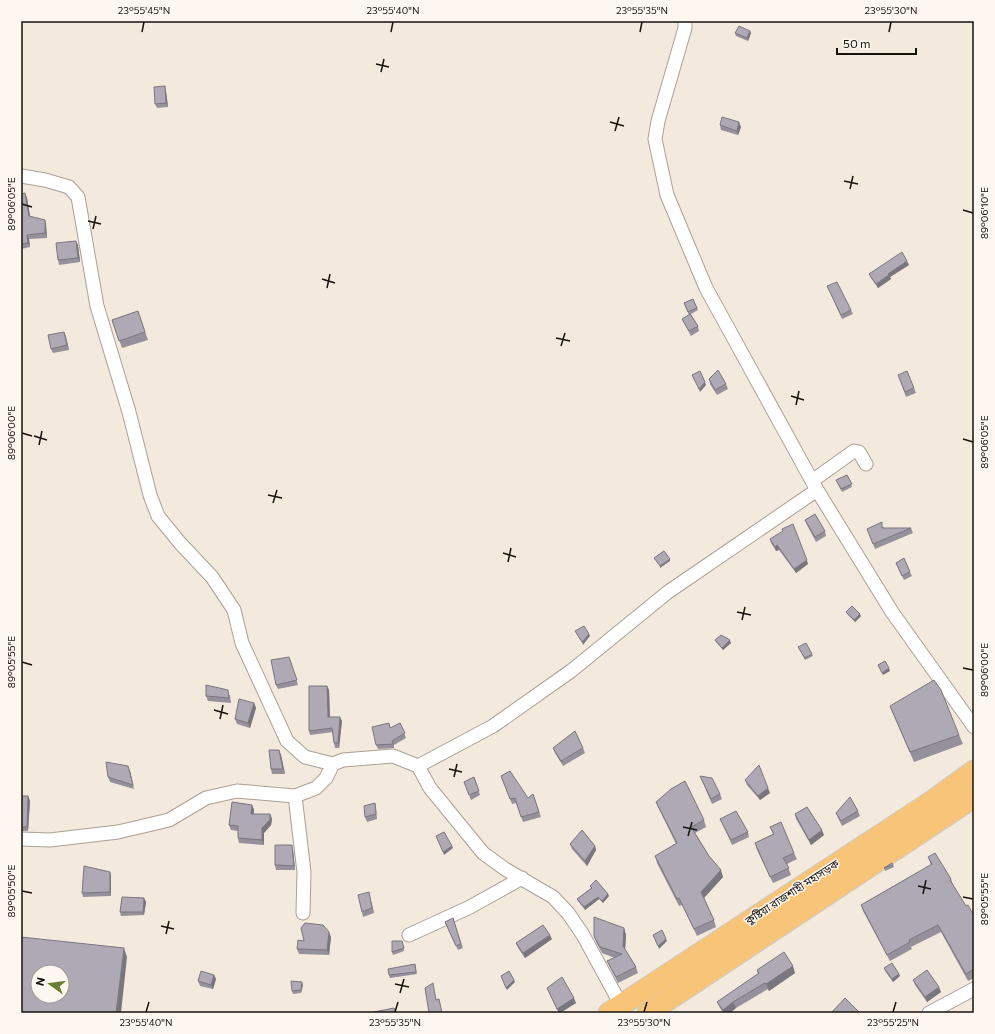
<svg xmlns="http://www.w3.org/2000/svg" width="995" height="1034" viewBox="0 0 995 1034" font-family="Commissioner,'Noto Sans Bengali',sans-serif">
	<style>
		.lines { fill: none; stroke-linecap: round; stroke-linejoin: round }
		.minor-casing { stroke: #aaa095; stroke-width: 15 }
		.trunk-casing { stroke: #cccbca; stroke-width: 23 }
		.minor { stroke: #fff; stroke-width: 13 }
		.trunk { stroke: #f8c478; stroke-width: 21 }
		.wall { fill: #96909c }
		.shaded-wall { fill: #7a767f }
		.building { fill: #afa8b5; stroke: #7a767f; fill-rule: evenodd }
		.ticks { fill: none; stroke: #16120e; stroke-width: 1.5 }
		.labels { text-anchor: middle; stroke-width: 3; stroke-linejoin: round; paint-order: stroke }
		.street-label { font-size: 11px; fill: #16120e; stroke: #fef7f0 }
		.neatline { fill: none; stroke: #16120e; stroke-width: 1.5 }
		.ticks-label { font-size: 10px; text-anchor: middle; fill: #16120e }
	</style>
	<rect width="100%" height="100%" fill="#f4e9dd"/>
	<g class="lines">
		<g class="minor-casing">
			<path id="minor" d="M685,21V28L658,121L655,139L667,195L706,288L817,490L892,612L974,727
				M21,176L45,180L69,187L78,197L97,306L129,412L150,495L158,516L180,543L212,577L234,610L242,643L287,741L305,757L333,764
				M812,481L854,451L859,452L866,464
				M418,766L493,726L571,671L668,592L817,490
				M295,796L304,872L303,913
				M21,839L50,840L118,832L169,820L206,798L237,791L295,796L316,788L326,778L333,764L343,760L393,756L418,766L430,788L483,853L505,869L553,897L568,913L583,935L621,1005
				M409,935L470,907L522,878
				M929,1013L974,989"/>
		</g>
		<g class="trunk-casing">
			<path id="trunk" d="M609,1013L931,802L974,771
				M648,1013L974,797"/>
		</g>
		<use href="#minor" class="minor"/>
		<use href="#trunk" class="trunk"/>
	</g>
	<path class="wall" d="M735,33H751L748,41L736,36Z
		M165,86L166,91L168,107L157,108L155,104Z
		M720,125L741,127L738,135L721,130Z
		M21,194L27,198L30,217L45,220L46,225L47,238L29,239L30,247L21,249Z
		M78,245L80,262L59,265L58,260Z
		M909,265L890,277L891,279L878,288L871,278L869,274Z
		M827,286L851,310L853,314L842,319Z
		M693,299L698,310L691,314L698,326L699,331L691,336L684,323L682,319L689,315L684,303Z
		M138,311L148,340L122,348L112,320Z
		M64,332L66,337L69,350L53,353L51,349Z
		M907,371L916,393L906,397L898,375Z
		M709,379L726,384L728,389L717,395L710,384Z
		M847,475L852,487L842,492L836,480Z
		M805,520L825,531L826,536L816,542L807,525Z
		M884,527V528H911L913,533L875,549L867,529Z
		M770,539L808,564L796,573L779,550L776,551L771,543Z
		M896,563L910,572L912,576L904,580Z
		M846,612L861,616L855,622L847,614Z
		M715,640L731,643L723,650L716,642Z
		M798,647L812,654L813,656L805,660Z
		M289,657L298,685L278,689L276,685Z
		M327,686L329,690L330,717L342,721L339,748H335L334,743L333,732L310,735L309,731Z
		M230,695L231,703L208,701L206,696Z
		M254,703L256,708L250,728L237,724L235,719Z
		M890,706L959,735L963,744L914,762L894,716Z
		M400,723L406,738L394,745V748L378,749L376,745L390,728Z
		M553,748H583L585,753L563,766L555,753Z
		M279,750L281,755L285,774H272L271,769Z
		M130,771L134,789L110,782L108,777Z
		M501,776L528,798L533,794L541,817L523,822L516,803L512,804Z
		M700,776L720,794L722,799L712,804Z
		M474,777L480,795L471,800L464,782Z
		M745,780L770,793L760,800L747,785Z
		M21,796H28L30,801L28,831H21Z
		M656,802L704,820L706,827L695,833L709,856L723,877L704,898L714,920L716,927L697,936L682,905L679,906L657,863L655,856L676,844L659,809Z
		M375,803L376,807L377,819L367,822L365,817Z
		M252,805L254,810V814H270L272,819L271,825L264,833V845L239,843L238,838V831L231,830L229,825Z
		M858,811L860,816L842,826L838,818L836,813Z
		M795,814L824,835L811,845L796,819Z
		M720,819L748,832L749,837L732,845Z
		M770,827L794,853L797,859L787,864L791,875L773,883L757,850L755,843L773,834Z
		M570,844L595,846L596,850L587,866L572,849Z
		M293,850L295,870H276L275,865Z
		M928,857L951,879L953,885L966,906L974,916V978L968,981L941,932L911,947L912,949L890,961L863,911L861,905L931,865Z
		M892,863L894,867L885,871L884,868Z
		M111,875V896L83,897L82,893Z
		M590,886L609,896L603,903L599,899L585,910L578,901L577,899L591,888Z
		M370,897L374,913L363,917L362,912Z
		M144,898L146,902L144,915L121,916L120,912Z
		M453,918L463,948L458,950L445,922Z
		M624,928L626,935L625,950L636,967L638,973L618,983L607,961L615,958L602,953L596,942L594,936Z
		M331,937L329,955L299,954L297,949L304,941Z
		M552,939L525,958L518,948L516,943Z
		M403,944L404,951L393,955L392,952Z
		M415,964L417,974L390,978L389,975Z
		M884,968L899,974L900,976L893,982L885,971Z
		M757,970L795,973L769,991L768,989L736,1008L730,1013H723L720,1008L717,1002L758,974Z
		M214,975L216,979L213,989L200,986L198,981Z
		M913,980L941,992L927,1002L915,985Z
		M303,985L301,993L293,994L292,991Z
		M547,988L576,1003L560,1013H559Z"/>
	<path class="shaded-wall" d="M750,31L751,33L748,41L747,38Z
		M165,86L166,91L168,107L166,103Z
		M739,122L741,127L738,135L737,131Z
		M25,193L27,198L31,221L29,216Z
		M45,220L46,225L47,238L45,233Z
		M27,235L29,239L30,247L28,243Z
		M76,241L78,245L80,262L78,258Z
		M907,261L909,265L890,277L891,279L878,288L876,284L888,274Z
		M64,332L66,337L69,350L67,345Z
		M705,382L706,385L700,392L699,389Z
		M777,545L779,550L776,551L775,547Z
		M670,559V561L660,568V566Z
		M807,560L808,564L796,573L794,569Z
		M860,614L861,616L855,622L854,620Z
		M589,634L590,636L583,645L582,642Z
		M730,640L731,643L723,650L722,648Z
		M889,668L890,671L883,675L882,673Z
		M327,686L329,690L330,721L328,717Z
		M254,703L256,708L250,728L248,723Z
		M340,717L342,721L339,748L338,743Z
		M279,750L281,755L285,774L283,769Z
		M128,766L130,771L134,789L133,785Z
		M768,788L770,793L760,800L758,796Z
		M28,796L30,801L28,831L27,827Z
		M252,805L254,810L253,818L251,814Z
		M270,814L272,819L271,825L264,833V845L262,840V828Z
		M822,830L824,835L811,845L809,840Z
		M292,845L293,850L295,870L294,866Z
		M452,846L453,848L444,855L443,852Z
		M595,846L596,850L587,866L585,861Z
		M721,870L723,877L703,899L701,892Z
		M110,872L111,875V896L110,892Z
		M369,892L370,897L374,913L372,908Z
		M608,894L609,896L603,903L602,901Z
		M598,897L599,899L585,910L584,907Z
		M144,898L146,902L144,915L143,912Z
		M624,928L626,935L625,952L623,946Z
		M329,932L331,937L329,955L327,950Z
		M550,935L552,939L525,958L523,953Z
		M666,939L667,941L659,949L658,946Z
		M124,948L127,957L121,1013H116Z
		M793,966L795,973L769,991L766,984Z
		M899,974L900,976L893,982L892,979Z
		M214,975L216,979L213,989L211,985Z
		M514,980L515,982L507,990L506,988Z
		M302,982L303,985L301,993V990Z
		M939,987L941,992L927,1002L925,997Z
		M574,998L576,1003L560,1013H559L557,1009Z
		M733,1002L736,1008L730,1013H724L723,1010Z"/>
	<path class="building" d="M739,26L750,31L747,38L735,33Z
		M165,86L166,103L155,104L154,87Z
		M722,117L739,122L737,131L720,125Z
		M25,193L29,216L45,220V233L27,235L28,243L21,244V194Z
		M76,241L78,258L58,260L56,243Z
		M902,252L907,261L888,274L889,275L876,284L869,274Z
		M837,282L851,310L841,315L827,286Z
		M693,299L697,308L688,312L684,303Z
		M138,311L145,332L119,341L112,320Z
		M690,314L698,326L689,331L682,319Z
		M64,332L67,345L51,349L48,335Z
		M718,370L726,384L715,390L709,379Z
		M700,371L705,382L699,389L692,375Z
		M907,371L914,388L905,392L898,375Z
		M847,475L852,484L841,489L836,480Z
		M815,514L825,531L815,537L805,520Z
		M882,522V528H911L873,544L867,529Z
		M793,524L807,560L794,569L777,545L775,547L770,539L783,531L782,529Z
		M664,551L670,559L660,566L654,558Z
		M904,558L910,572L902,576L896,563Z
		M852,606L860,614L854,620L846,612Z
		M584,626L589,634L582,642L575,631Z
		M721,635L730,640L722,648L715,640Z
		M806,643L812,654L805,658L798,647Z
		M289,657L297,680L276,685L271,660Z
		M885,661L889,668L882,673L878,665Z
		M934,680L941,690L959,735L910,752L890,706Z
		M206,685L228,690L229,698L206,696Z
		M309,686H327L328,717H340L338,743H334L332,728L309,731Z
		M239,699L254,703L248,723L235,719Z
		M389,723L390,728L400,723L405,733L392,741L393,744L376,745L372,727Z
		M575,731L583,748L561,761L553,748Z
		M269,750H279L283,769H271Z
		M106,762L128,766L133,785L108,777Z
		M759,765L768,788L758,796L745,780Z
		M510,771L528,798L533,794L539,812L521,817L515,798L510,799L501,776Z
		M700,776L712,778L720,794L711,799Z
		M474,777L479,791L469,795L464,782Z
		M685,781L704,820L691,827L709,856L721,870L701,892L714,920L694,929L679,898L677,899L655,856L677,843L656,802L671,789Z
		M21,796H28L27,827H21Z
		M850,797L858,811L841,821L836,813Z
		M232,802L252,805L251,814H270V820L262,828V840L238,838V826L229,825Z
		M375,803L376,814L365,817L364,806Z
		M807,807L822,830L809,840L795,814Z
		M736,811L748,832L731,840L720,819Z
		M781,822L794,853L783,858L789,868L770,877L755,843L774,834L770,827Z
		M582,830L595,846L585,861L570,844Z
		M444,832L452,846L443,852L436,836Z
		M275,845H292L294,866L275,865Z
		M935,853L951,879L950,880L966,906L968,905L974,916V969L966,974L938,925L909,940L910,942L887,955L861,905L932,864L928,857Z
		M892,863L893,865L884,868Z
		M84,866L110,872V892L82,893Z
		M596,880L608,894L602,901L598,897L584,907L577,899L592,888L590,886Z
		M369,892L372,908L362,912L358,895Z
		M122,897L144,898L143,912H120Z
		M594,917L624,928L623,946L636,967L616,977L607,961L622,954L600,947L594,936Z
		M453,918L461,944L456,946L445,922Z
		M305,923L323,925L329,932L327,950L297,949L298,940L304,941L301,928Z
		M543,925L550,935L523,953L516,943Z
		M662,930L666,939L658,946L653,935Z
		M21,937L124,948L116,1013H21ZM38,972H62V996H38Z
		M392,941H402L404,948L392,952Z
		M784,952L793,966L766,984L765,983L733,1002L723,1010L717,1002L759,973L757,970Z
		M892,963L899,974L892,979L884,968Z
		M415,964L416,972L389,975L388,969Z
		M927,970L939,987L925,997L913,980Z
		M201,971L214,975L211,985L198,981Z
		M509,971L514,980L506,988L501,976Z
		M562,977L574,998L557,1009L547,988Z
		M291,981L302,982L301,990L292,991Z
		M433,983L436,1000L439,999L442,1013H429L425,988Z
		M845,998L860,1013H831Z
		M394,1008L396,1013H369Z"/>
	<path class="ticks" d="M142,32L144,22M391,32L393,22M640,32L642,22M889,32L891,22M376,64L389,67M381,72L384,59M610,122L624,126M615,131L619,117M844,181L858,184M850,189L853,176M22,204L32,207M963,210L973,213M88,221L101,224M93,229L96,216M322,279L335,283M327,288L330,274M556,338L570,341M561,346L565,333M791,396L804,400M796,405L799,391M22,433L32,436M34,436L47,440M963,439L973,442M39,445L42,431M268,495L282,498M273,503L277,490M503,553L516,557M508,562L511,548M737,612L751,615M742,620L745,607M22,662L32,665M963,668L973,670M214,710L228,714M220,719L223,705M449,769L462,772M454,777L457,764M683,827L697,830M688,836L692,822M918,886L931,889M22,891L32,893M923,894L926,880M963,897L973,899M161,926L174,929M166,934L169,921M395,984L409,987M400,993L404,979M146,1012L149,1002M395,1012L398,1002M644,1012L647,1002M893,1012L896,1002"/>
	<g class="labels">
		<g class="street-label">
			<text transform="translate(792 892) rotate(-33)" y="4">কুষ্টিয়া রাজশাহী মহাসড়ক</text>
		</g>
	</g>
	<rect width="995" height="1034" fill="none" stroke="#fef7f0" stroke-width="44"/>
	<g transform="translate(50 984) rotate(284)"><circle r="19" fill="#fef7f0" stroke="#a19b96"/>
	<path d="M0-3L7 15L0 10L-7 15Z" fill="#687e30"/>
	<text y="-6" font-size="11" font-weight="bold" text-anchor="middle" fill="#16120e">N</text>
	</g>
	<path d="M837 48v6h79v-6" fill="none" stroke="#16120e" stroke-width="2"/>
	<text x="843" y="48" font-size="12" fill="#16120e" stroke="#fef7f0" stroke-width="3" paint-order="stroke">50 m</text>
	<rect x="22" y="22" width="951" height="990" class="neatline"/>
	<g class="ticks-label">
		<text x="144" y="14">23°55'45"N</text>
		<text x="393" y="14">23°55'40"N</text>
		<text x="642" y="14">23°55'35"N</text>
		<text x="891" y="14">23°55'30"N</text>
		<text transform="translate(11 204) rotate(-90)" y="4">89°06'05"E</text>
		<text transform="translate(984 213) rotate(-90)" y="4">89°06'10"E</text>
		<text transform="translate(11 433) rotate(-90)" y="4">89°06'00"E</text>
		<text transform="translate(984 442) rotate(-90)" y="4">89°06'05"E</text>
		<text transform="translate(11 662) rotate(-90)" y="4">89°05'55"E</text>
		<text transform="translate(984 670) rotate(-90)" y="4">89°06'00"E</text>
		<text transform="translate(11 891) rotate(-90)" y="4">89°05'50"E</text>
		<text transform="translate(984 899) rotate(-90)" y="4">89°05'55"E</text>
		<text x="146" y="1026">23°55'40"N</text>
		<text x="395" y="1026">23°55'35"N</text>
		<text x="644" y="1026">23°55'30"N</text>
		<text x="893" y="1026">23°55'25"N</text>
	</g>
</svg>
